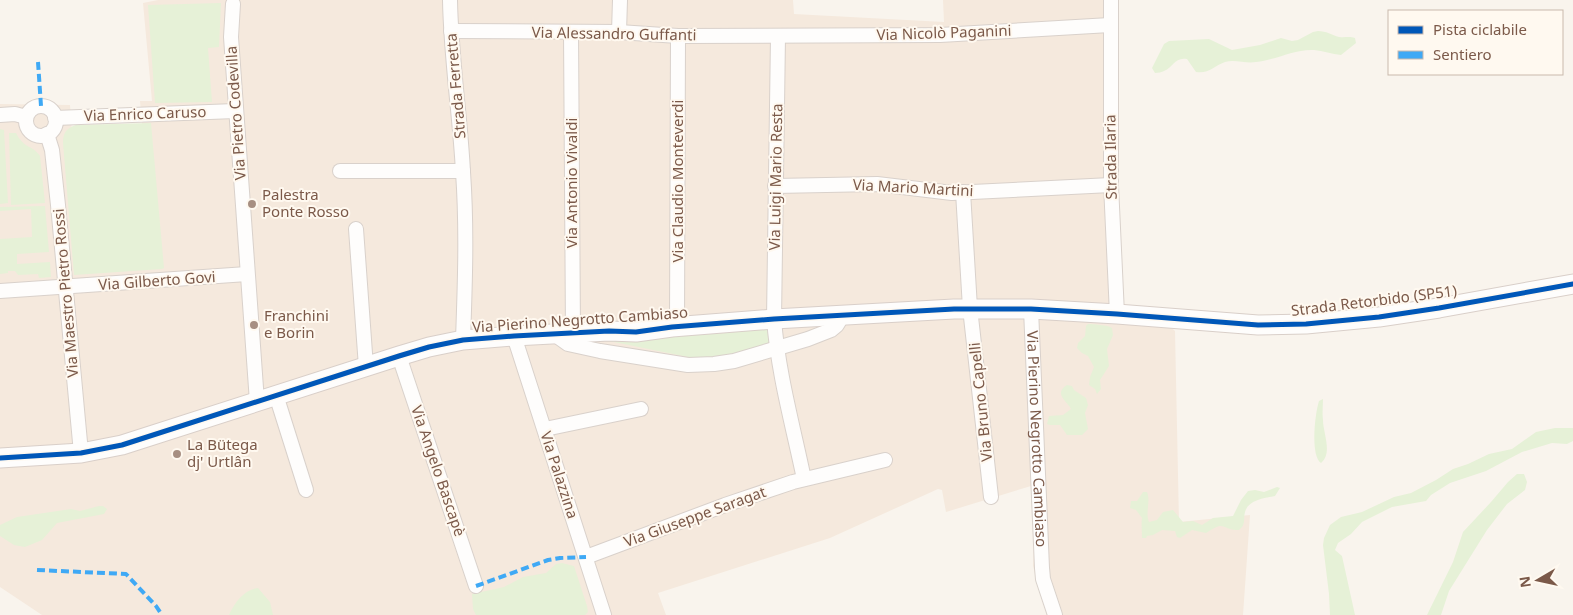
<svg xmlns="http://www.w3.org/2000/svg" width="1573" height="615" viewBox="0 0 1573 615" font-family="'Noto Sans',sans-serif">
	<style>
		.residential { fill: #f5e9dd }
		.green { fill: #e6f1d7 }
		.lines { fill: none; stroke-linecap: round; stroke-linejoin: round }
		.street-casing { stroke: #d9d1cb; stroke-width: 16 }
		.secondary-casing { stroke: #d9cfc9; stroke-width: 21 }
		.street { stroke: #fefdfc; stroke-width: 14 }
		.secondary { stroke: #fefdfc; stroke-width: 19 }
		.quiet { stroke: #3fa9f5; stroke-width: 4; stroke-dasharray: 8 4; stroke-linecap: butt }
		.cycleway-casing { stroke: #fff9f0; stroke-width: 8 }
		.cycleway { stroke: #0057b8; stroke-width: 5 }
		.poi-dot { fill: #a78f82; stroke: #fff9f0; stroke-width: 2 }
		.labels { text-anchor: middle; stroke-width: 4; stroke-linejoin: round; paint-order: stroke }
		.street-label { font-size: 15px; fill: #7b5949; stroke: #fff9f0 }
		.poi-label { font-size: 15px; fill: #7b5949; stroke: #fff9f0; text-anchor: start }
	</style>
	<rect width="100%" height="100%" fill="#f9f4ed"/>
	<path class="residential" d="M158,0H793L794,14L944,22L943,0H1118L1119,139L1114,322L1168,324L1175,331L1179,522L1250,515L1243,615H1047L1033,566L1034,547L1031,486L946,512L942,490L938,489L830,538L658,593L666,615H42L0,587V104L70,105L82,270L154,260L140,101H152L143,3Z"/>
	<path class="green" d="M221,3L219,47L208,48L212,102L155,103L148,5Z
		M1318,31C1326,31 1332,35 1339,37C1345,38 1349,36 1355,38L1356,43L1341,55C1332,54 1323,51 1314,50C1294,49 1276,60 1256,62C1246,64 1235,59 1225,62C1214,66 1209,74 1196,72L1187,59C1174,57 1174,67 1164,71C1162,72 1158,73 1155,73L1152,68L1164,44L1169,41L1209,39L1232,50L1260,45L1281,38L1292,41L1298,40L1313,32Z
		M151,123L164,268L162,269L74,275L63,143C63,133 66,128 76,125Z
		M0,129L4,130L8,203L0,204Z
		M9,133H16C24,149 33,145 40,156L45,203L11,205Z
		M45,206L49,252L17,254V264L50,262L51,277L39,278L38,274L18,275L15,271H8V273L0,274V239L32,237L31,209L0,211V207Z
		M1088,324C1092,324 1109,325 1112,328L1113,335L1107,349L1109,366L1100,380L1101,389L1097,394L1095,389L1089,385L1090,377L1094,367L1088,356L1082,353L1077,348L1078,343L1085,336L1086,326Z
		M769,328L772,341L768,345L717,358H693L604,340L726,333Z
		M1067,385L1072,386L1074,390L1086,398L1088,405L1085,413L1088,429L1082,435H1067L1060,425H1050L1047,424L1049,416L1063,415L1071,409C1067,401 1053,394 1067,385Z
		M1323,399C1323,406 1322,413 1323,420C1323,433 1333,453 1321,463C1310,456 1315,413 1319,401Z
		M1555,428H1573V441L1567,444L1552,443L1522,452L1486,471L1450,483L1431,495L1426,501L1392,507L1362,522L1351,534L1338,543L1335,550L1342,556L1355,615H1330L1329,594L1323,545L1324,538L1330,525L1341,517L1362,512L1394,497L1411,493L1436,480L1453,469L1468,464L1489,454L1512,449L1536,432Z
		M1517,474H1524L1527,482L1525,490L1507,504L1487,530L1449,591L1441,615H1427L1453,562L1463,532L1491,502L1508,482Z
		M1277,487L1280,488L1275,496C1265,498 1248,500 1245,512C1243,520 1246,525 1239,530C1220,530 1227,519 1206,533L1192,530L1180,538L1177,537L1175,531L1162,530L1153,535L1147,536L1146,538H1142C1142,531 1141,525 1142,518L1136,510L1130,508L1131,501H1137L1143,492H1147C1151,502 1145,512 1149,522L1157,520L1163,512L1173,510L1183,522L1193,521L1202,525L1213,518L1233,516L1241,500L1248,491L1255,490L1264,492Z
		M99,506H103L107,509L104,514L57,523L42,540L25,547L14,545L0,536V525L17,517L71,509L80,511Z
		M562,563L574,566L587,606L588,612L585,615H476L473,609L472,594L504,587L523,577L546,573L556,564Z
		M258,588L270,602L273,615H229C235,602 244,590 258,588Z"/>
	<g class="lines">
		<g class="street-casing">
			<g id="street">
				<path d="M450,0C451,58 460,114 463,172C467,228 465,284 463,340"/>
				<path d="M1111,0V185L1117,314"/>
				<path d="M233,4L231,37L257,402"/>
				<path d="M451,31L619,32L678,36L940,35L1110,25"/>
				<path d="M571,32L573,333"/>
				<path d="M619,32L620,0"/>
				<path d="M778,36L774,319C778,373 793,426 804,479"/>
				<circle cx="41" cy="121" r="15"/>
				<path d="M0,115L15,114L26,117"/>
				<path d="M55,118L235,111"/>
				<path d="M47,134L52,150L58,205L81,453"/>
				<path d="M340,171H463"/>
				<path d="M775,186L877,184L952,193L1111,185"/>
				<path d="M963,192L970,308L991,497"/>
				<path d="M356,229L366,367"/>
				<path d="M0,291L247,274"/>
				<path id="s1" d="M1031,309L1042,568L1043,579L1055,615"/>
				<path d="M677,326L678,36"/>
				<path d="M554,334L568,344L600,351L688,365L714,364L734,361L808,339L831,330L837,325L843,315"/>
				<path d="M514,336L604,615"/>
				<path d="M399,356L476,586"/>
				<path d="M276,395L306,490"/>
				<path d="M545,429L641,409"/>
				<path d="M586,557L725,505L793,482L885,460"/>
			</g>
		</g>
		<g class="secondary-casing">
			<path id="secondary" d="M0,458L81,453L122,445L399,356L429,347L463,340L514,336L609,331L636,332L672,327L774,319L954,309H1031L1117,314L1258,325L1306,324L1379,317L1439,308L1573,284"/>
		</g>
		<use href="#street" class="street"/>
		<use href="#secondary" class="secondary"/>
		<path class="quiet" d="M38,62L41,106
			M37,570L126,574L156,606L162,615
			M476,586L548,560L560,558L586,557"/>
		<g class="cycleway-casing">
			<path id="cycleway" d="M0,458L81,453L122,445L399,356L429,347L463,340L514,336L609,331L636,332L672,327L774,319L954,309H1031L1117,314L1258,325L1306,324L1379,317L1439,308L1573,284"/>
		</g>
		<use href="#cycleway" class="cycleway"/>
	</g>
	<g class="poi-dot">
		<circle cx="252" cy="204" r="5"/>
		<circle cx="254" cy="325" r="5"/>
		<circle cx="177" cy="454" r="5"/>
	</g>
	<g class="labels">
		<g class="street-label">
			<text transform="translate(944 33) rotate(-2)" y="5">Via Nicolò Paganini</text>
			<text transform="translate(614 34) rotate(1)" y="5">Via Alessandro Guffanti</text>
			<text transform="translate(456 86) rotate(-95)" y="5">Strada Ferretta</text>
			<text transform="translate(236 113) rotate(-94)" y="5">Via Pietro Codevilla</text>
			<text transform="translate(145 114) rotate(-2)" y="5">Via Enrico Caruso</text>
			<text transform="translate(1111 157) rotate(-91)" y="5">Strada Ilaria</text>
			<text transform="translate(776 177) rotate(-89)" y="5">Via Luigi Mario Resta</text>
			<text transform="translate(678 181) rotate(-90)" y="5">Via Claudio Monteverdi</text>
			<text transform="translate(572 183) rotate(-90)" y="5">Via Antonio Vivaldi</text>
			<text transform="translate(913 188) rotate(3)" y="5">Via Mario Martini</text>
			<text transform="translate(157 281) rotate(-4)" y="5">Via Gilberto Govi</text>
			<text transform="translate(66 293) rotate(-95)" y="5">Via Maestro Pietro Rossi</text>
			<text transform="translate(1374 301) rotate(-7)" y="5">Strada Retorbido (SP51)</text>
			<text transform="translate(580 320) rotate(-4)" y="5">Via Pierino Negrotto Cambiaso</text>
			<text transform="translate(981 402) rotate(-96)" y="5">Via Bruno Capelli</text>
			<text dy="5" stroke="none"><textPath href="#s1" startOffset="130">Via Pierino Negrotto Cambiaso</textPath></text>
			<text transform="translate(438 471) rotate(71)" y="5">Via Angelo Bascapè</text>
			<text transform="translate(559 475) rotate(72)" y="5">Via Palazzina</text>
			<text transform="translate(695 517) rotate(-20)" y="5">Via Giuseppe Saragat</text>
		</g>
		<g class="poi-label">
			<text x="262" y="200">Palestra<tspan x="262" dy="17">Ponte Rosso</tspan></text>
			<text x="264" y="321">Franchini<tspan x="264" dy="17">e Borin</tspan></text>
			<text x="187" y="450">La Bütega<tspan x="187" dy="17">dj' Urtlân</tspan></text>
		</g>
	</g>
	<rect x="1388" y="10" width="175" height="65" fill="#fff9f0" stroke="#cab9ad"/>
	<rect x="1398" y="26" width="25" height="8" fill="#0057b8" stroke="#cab9ad"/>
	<text x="1433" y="35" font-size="15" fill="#7b5949">Pista ciclabile</text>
	<rect x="1398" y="51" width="25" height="8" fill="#3fa9f5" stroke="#cab9ad"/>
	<text x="1433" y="60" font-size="15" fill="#7b5949">Sentiero</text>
	<g transform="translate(1538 580) rotate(261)" stroke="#fff9f0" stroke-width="4" paint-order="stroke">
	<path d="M0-4L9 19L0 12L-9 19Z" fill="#7b5949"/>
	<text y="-8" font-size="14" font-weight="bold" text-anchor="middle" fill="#7b5949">N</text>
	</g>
</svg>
